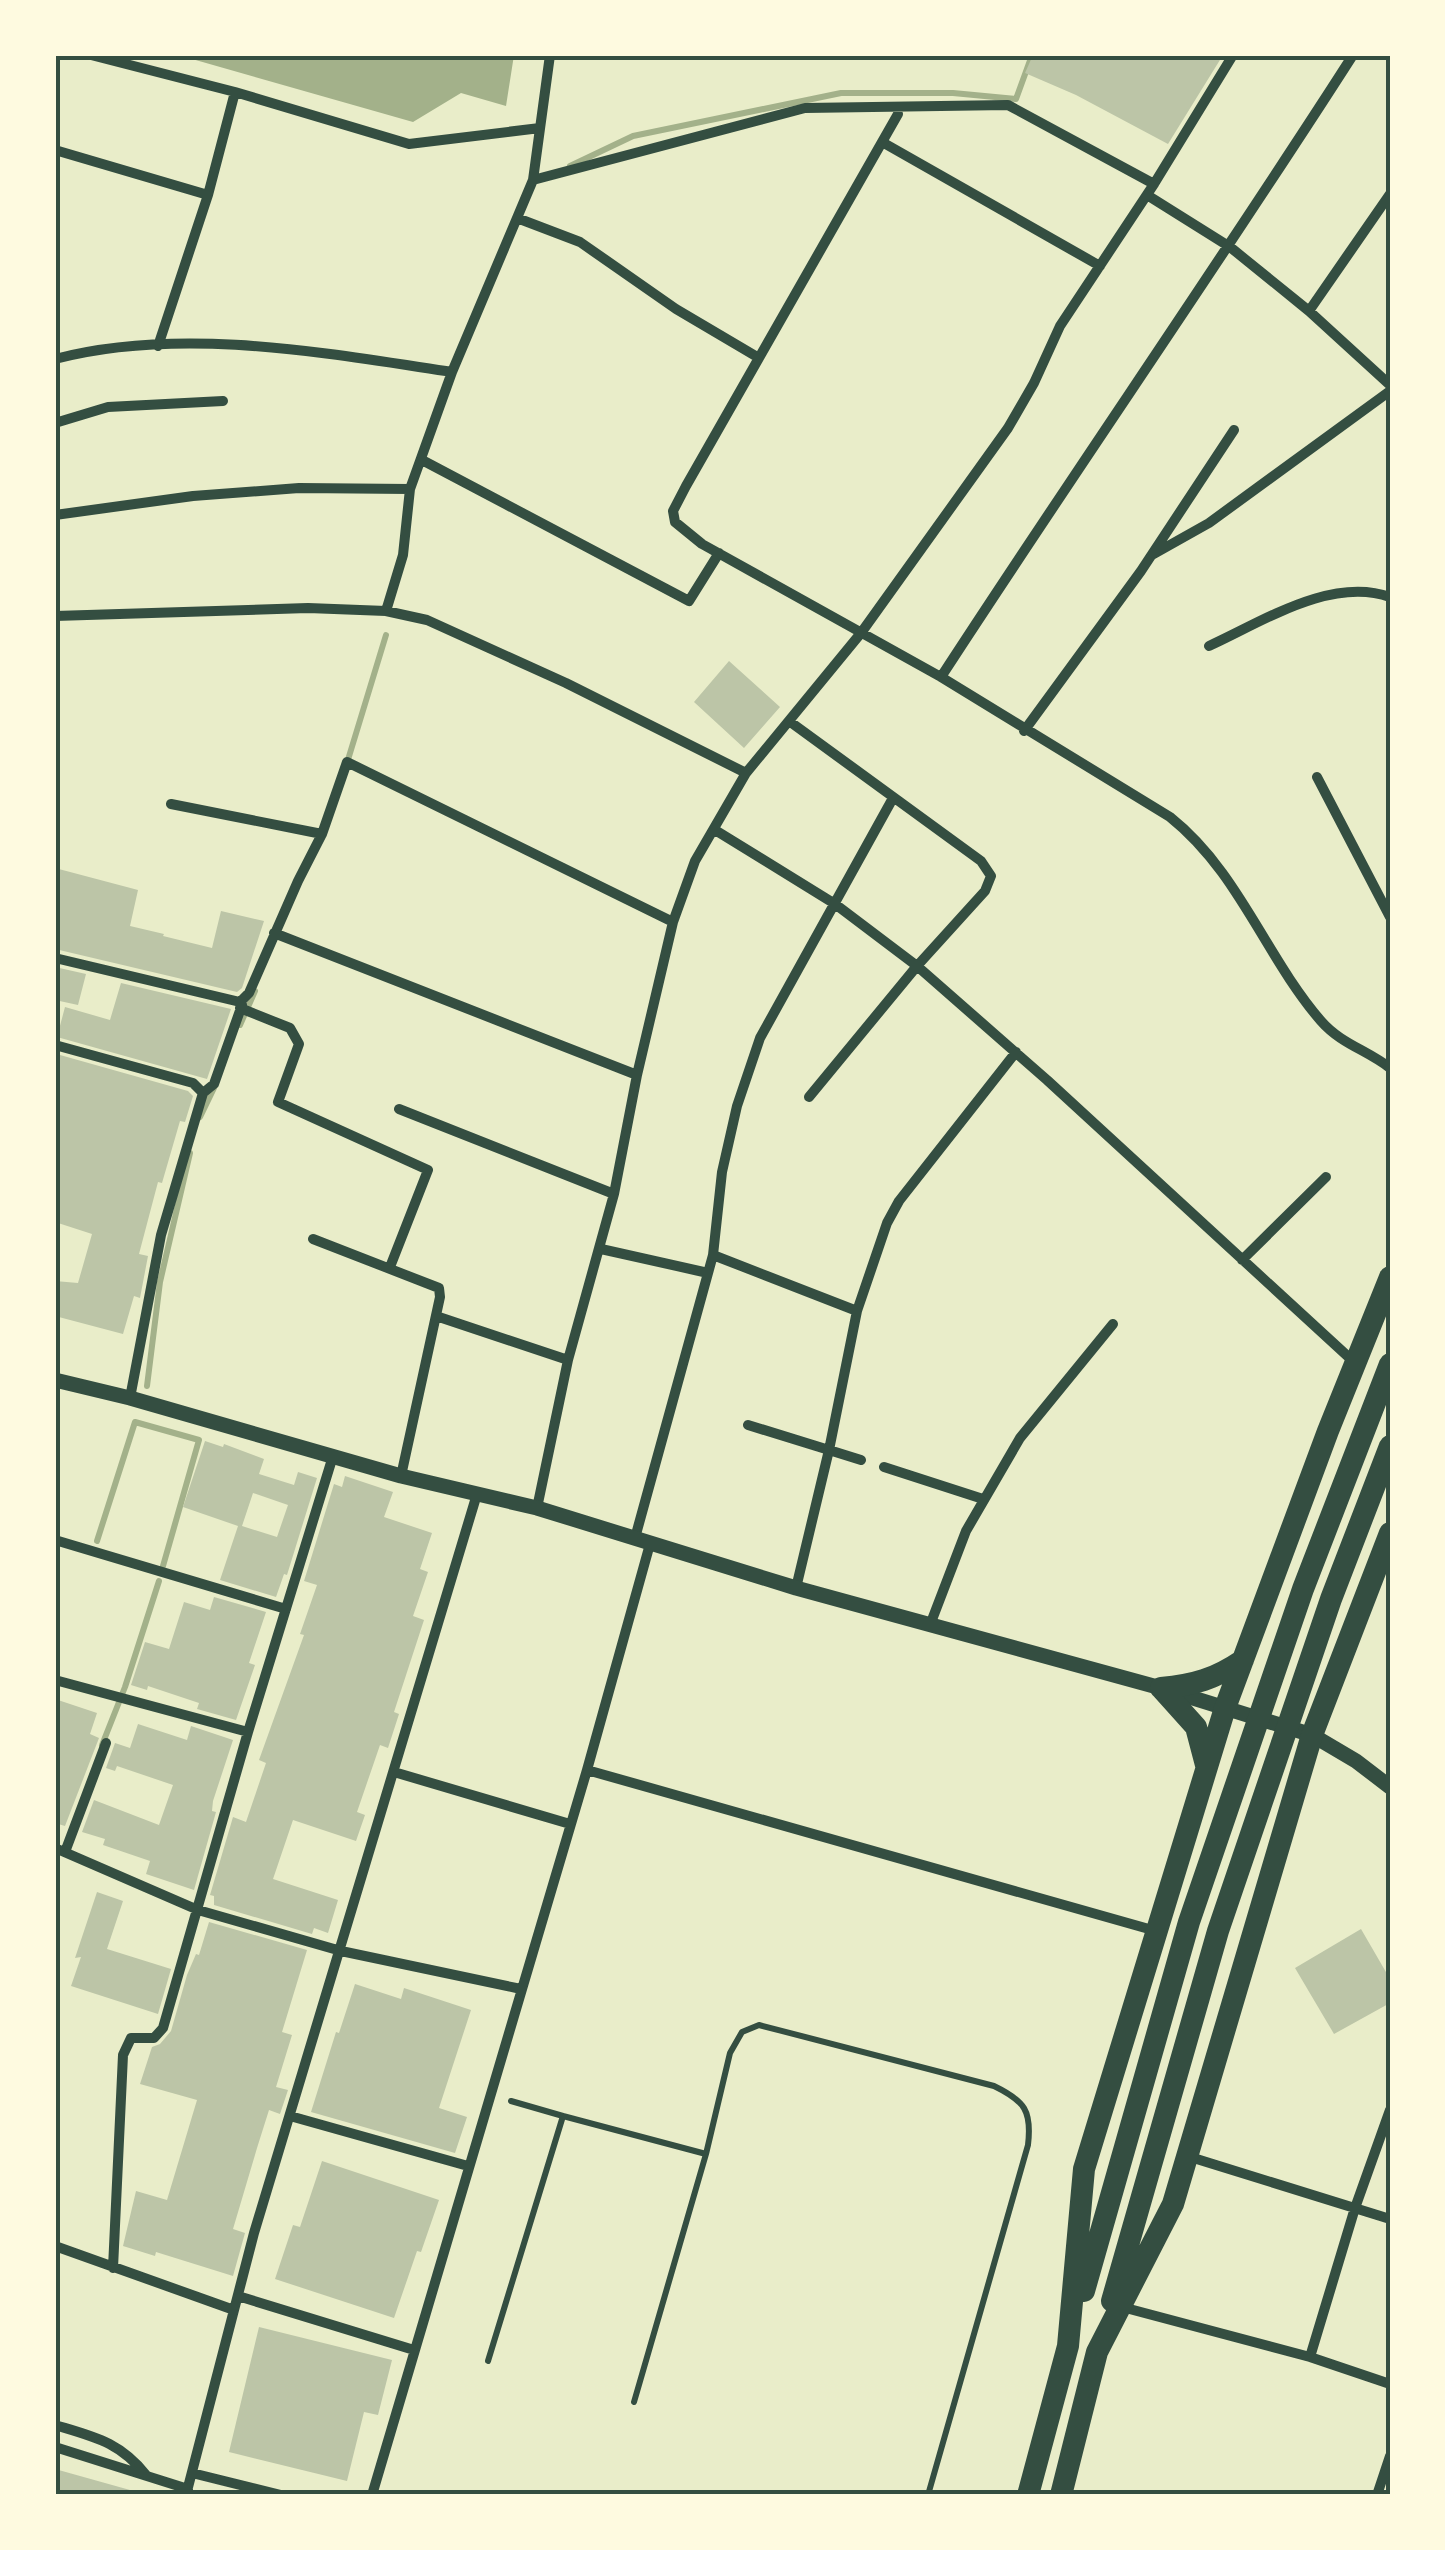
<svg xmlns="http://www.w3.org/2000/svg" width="1445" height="2550" viewBox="0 0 1445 2550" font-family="'Roboto Condensed',sans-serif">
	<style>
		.water { fill: #a3b18a }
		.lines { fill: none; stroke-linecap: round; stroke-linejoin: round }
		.stream { stroke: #a3b18a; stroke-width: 6 }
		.building { fill: #bcc5a7; fill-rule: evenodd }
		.service { stroke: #344e41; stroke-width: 6 }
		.minor { stroke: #344e41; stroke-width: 10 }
		.tertiary { stroke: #344e41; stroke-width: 15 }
		.trunk { stroke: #344e41; stroke-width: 22 }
		.neatline { fill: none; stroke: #344e41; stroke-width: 4 }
	</style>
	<rect width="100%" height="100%" fill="#e9edc9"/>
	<path class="water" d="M178,55H514L506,106L461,93L413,122Z"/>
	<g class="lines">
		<path class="stream" d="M570,166L633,136L841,93H953L1016,99L1032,55
			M347,763L386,635
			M240,1025L255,991
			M200,1117L214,1088
			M147,1386L160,1282L190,1153
			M97,1541L135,1422L199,1440L163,1566
			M102,1745L125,1687L159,1581"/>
	</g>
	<path class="building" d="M1033,55H1223L1168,144L1076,95L1025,73Z
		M729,661L780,707L744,748L694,702Z
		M55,868L138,890L130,926L164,934L163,936L212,948L221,911L264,921L242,988L237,992L55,949Z
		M55,967L86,974L78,1005L55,1000Z
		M121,983L231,1009L207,1079L57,1037L65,1007L110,1020Z
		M60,1055L188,1091L193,1096L185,1122L180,1121L162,1183L158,1182L139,1254L148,1256L140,1298L134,1296L123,1334L55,1316V1281L78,1283L92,1234L55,1222V1071Z
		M205,1441L223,1447L224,1444L264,1459L259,1474L294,1485L298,1472L317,1478L287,1575L284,1574L276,1597L220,1580L238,1526L183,1507ZM253,1493L288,1505L277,1537L242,1526Z
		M345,1476L393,1492L384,1517L432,1533L420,1569L428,1572L413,1616L424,1620L394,1712L399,1714L388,1748L380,1745L357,1812L365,1815L356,1841L293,1820L273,1879L338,1900L328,1933L314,1928L312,1934L214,1905V1896L210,1895L233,1817L246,1822L266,1763L259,1760L304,1635L300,1634L317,1585L304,1581L334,1484L342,1487Z
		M214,1597L266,1612L249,1663L255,1665L236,1720L197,1709L199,1703L148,1686L147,1690L131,1685L145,1642L169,1649L184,1602L210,1610Z
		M58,1700L97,1713L90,1734L99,1738L65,1826L55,1823V1770L60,1755L55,1754V1709Z
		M138,1724L187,1740L191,1726L233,1740L213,1801L212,1811L216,1812L194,1890L146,1874L150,1861L103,1845L105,1839L82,1832L94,1800L159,1825L173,1785L117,1766L115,1771L106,1768L115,1743L130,1748Z
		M97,1892L123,1901L107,1949L171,1969L158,2014L71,1986L81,1957L75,1958Z
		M209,1922L307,1950L282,2032L292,2035L276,2087L288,2090L280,2114L269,2110L257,2148L233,2229L245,2233L233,2276L156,2252L155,2256L123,2246L136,2191L167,2200L197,2100L140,2084L152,2047L160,2044L171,2031L187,1975L196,1954L199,1955Z
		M1361,1929L1390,1979V2003L1334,2034L1295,1968Z
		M355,1984L401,1999L404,1988L471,2010L439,2108L467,2117L455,2153L311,2112L336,2032L339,2033Z
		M322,2161L439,2200L421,2252L417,2251L394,2318L275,2279L293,2225L300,2227Z
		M259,2327L392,2360L378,2415L364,2412L347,2481L229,2452Z
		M55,2469L130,2490V2495H55Z"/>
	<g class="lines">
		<path class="service" d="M511,2101L563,2116
			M488,2361L563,2116L706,2154L730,2053L742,2032L759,2025L994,2086C1025,2101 1032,2111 1028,2145L928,2495
			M634,2402L706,2154"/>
		<path class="minor" d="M91,55L235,92L409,144L540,128
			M898,114L686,486L673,511L675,522L702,544L941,677L1170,817C1239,872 1265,956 1321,1021C1341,1044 1367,1050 1390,1068
			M882,142L1100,266
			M55,150L208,195
			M533,180L805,108L1008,105L1154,184
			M1147,195L1230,247L1309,311L1390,385
			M517,218L580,242L676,309L759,358
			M1309,311L1390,194
			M158,346L208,195L235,92
			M55,359C181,326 325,353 452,372
			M55,423L108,407L223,401
			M422,460L689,601L719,553
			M55,515L193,496L299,488L410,489
			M1152,555L1209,523L1390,391
			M386,611L403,555L410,489L452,372L533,180L550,55
			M55,616L308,608L386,611L427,620L566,683L746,773
			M1209,646C1262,622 1331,576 1390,597
			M941,677C1077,468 1219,264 1353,55
			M789,721L981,861L991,876L985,891L917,966L809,1097
			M1024,731L1141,571L1234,430
			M1317,777L1390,917
			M171,804L322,834L347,762L673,922
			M715,830L835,904L917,966L1047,1080L1354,1362
			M274,933L637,1075
			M55,958L240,1002L249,993L298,881L322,834
			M240,1008L290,1028L299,1044L278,1102L428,1170L390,1267
			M55,1045L193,1083L203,1093L161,1235L130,1398
			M203,1093L214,1084L242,1005
			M399,1109L614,1194
			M313,1239L439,1288L440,1297L401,1476
			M601,1249L708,1273
			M713,1255L857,1311
			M1242,1260L1326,1177
			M436,1316L568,1360
			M748,1425L829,1450L796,1588
			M861,1460L829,1450L857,1311L887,1223L899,1201L1016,1052
			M884,1467L983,1499
			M537,1508L568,1360L614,1194L637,1075L673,922L695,861L746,773L861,633L1008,428L1034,383L1060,326L1154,184L1233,55
			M635,1538L713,1255L722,1172L737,1106L760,1038L893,798
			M55,1540L286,1609
			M930,1625L966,1531L1020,1438L1113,1324
			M55,1680L248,1732
			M587,1770L1156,1931
			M394,1772L570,1824
			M55,1848L198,1910L341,1951L521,1989
			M65,1852L106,1743
			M290,2116L468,2166
			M1187,2156L1390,2219
			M55,2246L234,2310
			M113,2268L123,2055L131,2038H154L163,2028L248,1732L333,1456
			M238,2296L414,2350
			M1122,2307L1310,2357L1390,2384
			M1310,2357L1355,2208L1390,2110
			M55,2425C95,2437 120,2442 147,2476
			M55,2447L188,2489
			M192,2473L281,2495
			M186,2495L254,2233L477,1494
			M372,2495L587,1770L650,1544
			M1377,2495L1390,2456"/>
		<path class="tertiary" d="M55,1380L130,1398L401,1476L537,1508L796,1588L1161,1688L1312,1735L1356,1761L1390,1787"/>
		<path class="trunk" d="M1161,1688L1196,1727L1206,1765
			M1161,1688C1194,1685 1215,1679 1243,1660
			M1084,2291L1189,1922L1303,1589L1390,1364
			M1112,2301L1218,1931L1331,1599L1390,1446
			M1028,2495L1068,2346L1084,2169L1225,1708L1328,1431L1390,1277
			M1061,2495L1097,2352L1173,2204L1312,1735L1390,1533"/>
	</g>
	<rect width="1445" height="2550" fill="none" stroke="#fefae0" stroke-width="115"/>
	<rect x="58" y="58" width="1330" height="2434" class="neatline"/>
</svg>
